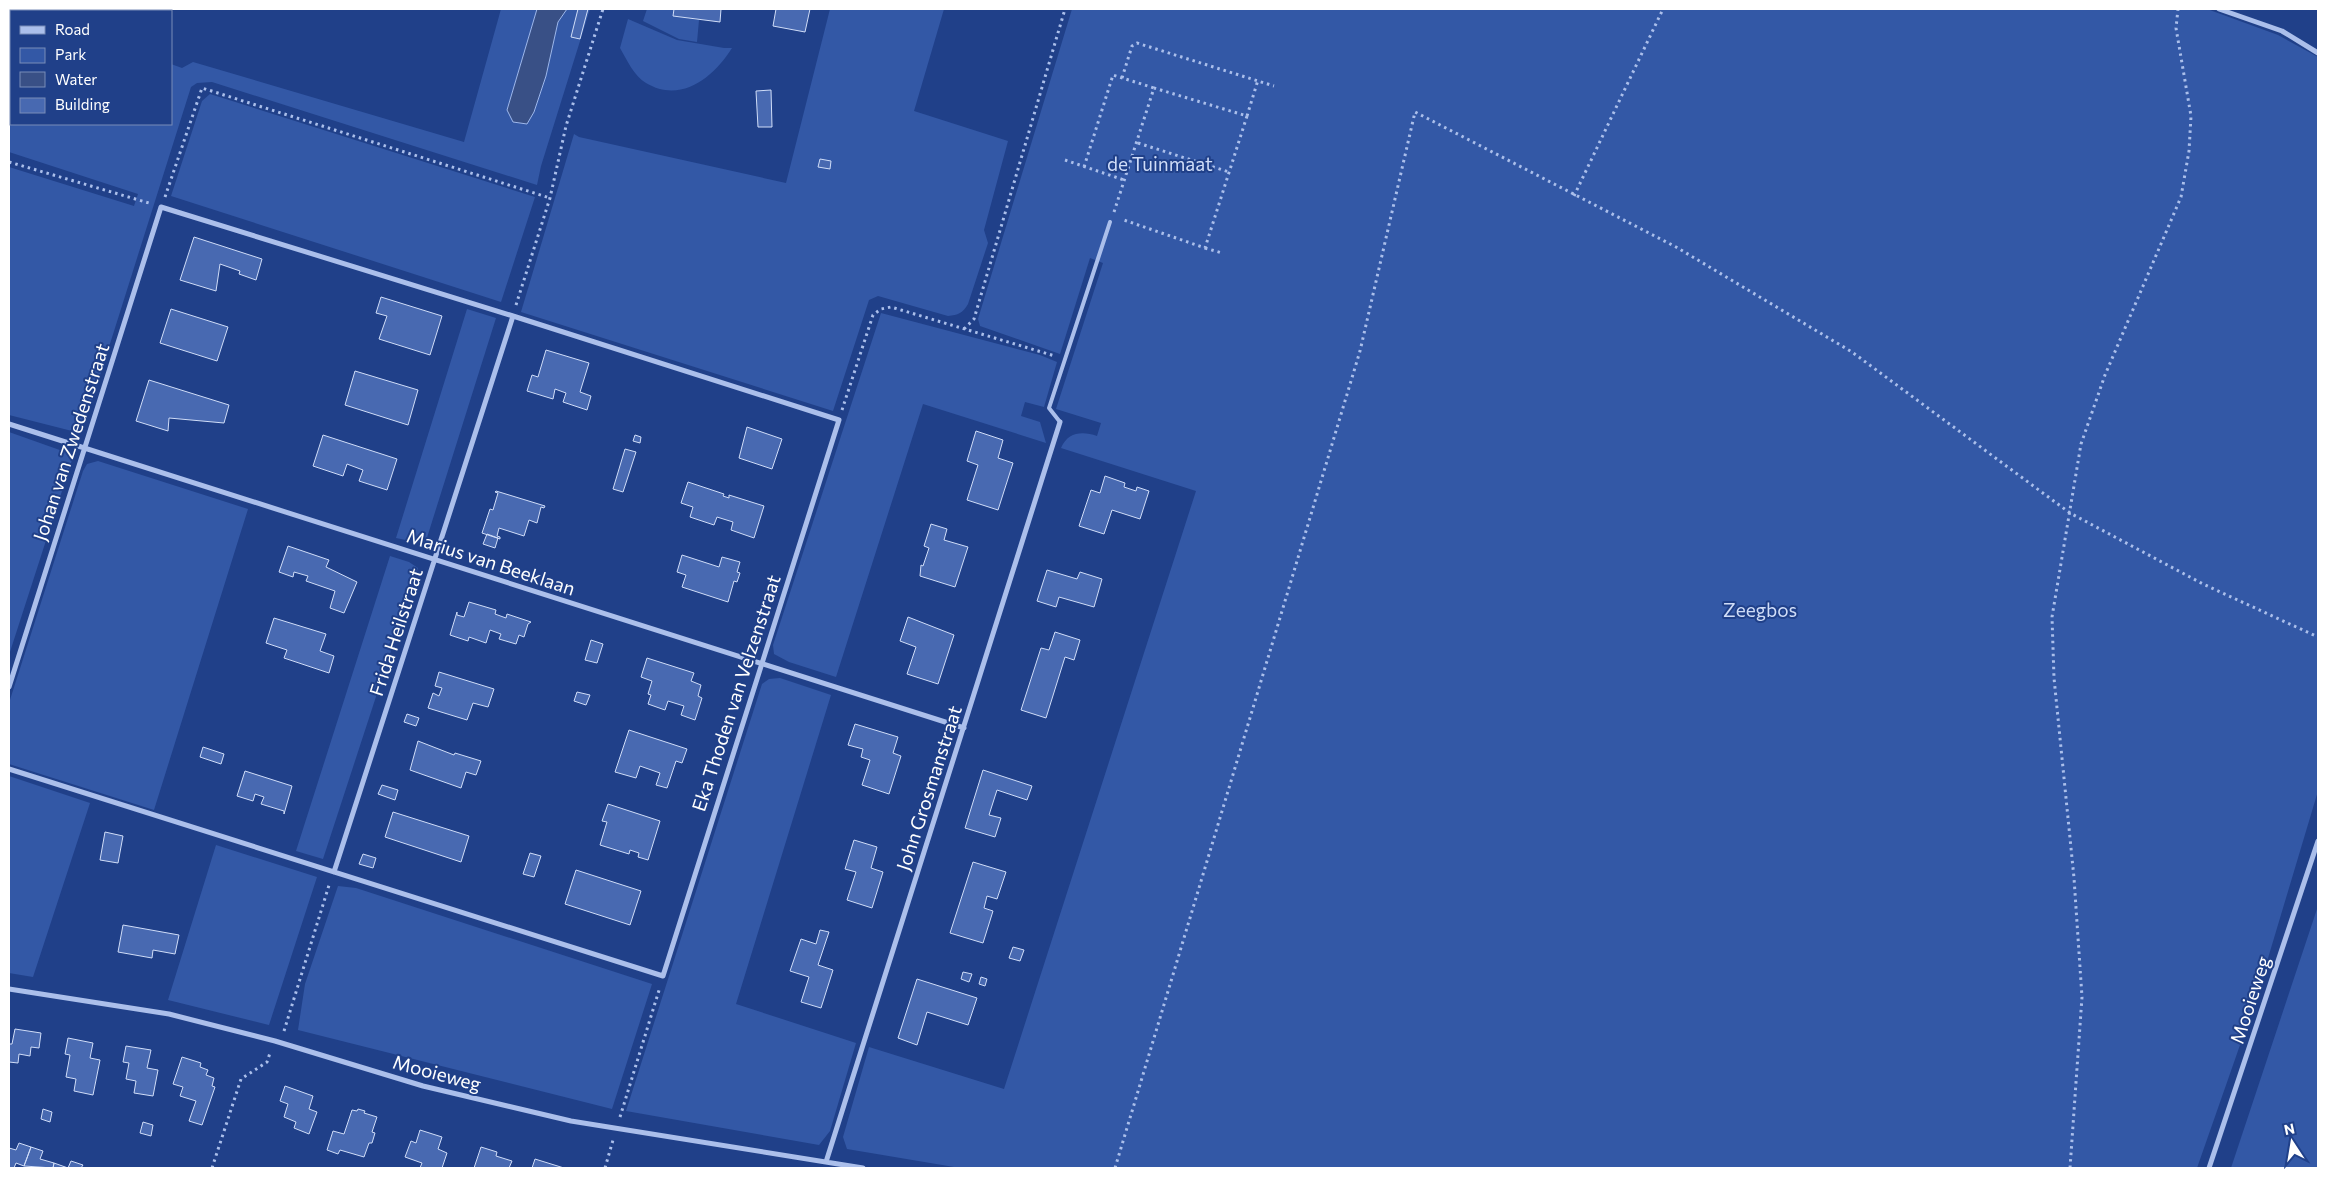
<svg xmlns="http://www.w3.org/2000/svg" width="2327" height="1177" viewBox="0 0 2327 1177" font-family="Commissioner,sans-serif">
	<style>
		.green { fill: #3358a6 }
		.water { fill: #395086; stroke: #9eb8ec }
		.building { fill: #4869b1; stroke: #d0ddf8 }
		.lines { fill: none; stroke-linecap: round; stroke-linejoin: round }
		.path { stroke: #abbfeb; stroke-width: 3; stroke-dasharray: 2.5 4; stroke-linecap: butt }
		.service { stroke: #abbfeb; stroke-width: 4 }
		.minor { stroke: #abbfeb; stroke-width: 5 }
		.labels { text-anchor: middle; stroke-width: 4; stroke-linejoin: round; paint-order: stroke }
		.park-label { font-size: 19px; fill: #d0ddf8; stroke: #204089 }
		.street-label { font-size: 19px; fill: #fff; stroke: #204089 }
	</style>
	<rect width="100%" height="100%" fill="#204089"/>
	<path class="green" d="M501,9H537L507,110L546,76L558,22L567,9H590L541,166L537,185L212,82L197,83L191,87L85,423L72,431L9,415V167L134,206L138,194L9,152V36L11,30V124H171V64L182,68L193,62L464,142Z
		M647,9H674V16L699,20L697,42L679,39L643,21Z
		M830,9H944L914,111L1008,141L984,230L988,243L968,304C963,313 958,315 948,316L878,296L869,300L833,411L521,312L574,134L579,137L786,183Z
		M1072,9H2207L2278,35L2318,57V791L2254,1005L2197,1168H960L847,1149L843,1137L869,1047L1004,1089L1196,491L1061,448C1068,432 1082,431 1097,436L1101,423L1056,409L1103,263L1090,258L1060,354L980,326L978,319Z
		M628,19L677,40L724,48H732C714,77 681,104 646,83C634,76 627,60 620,48Z
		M210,94L535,197L501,302L171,196L202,101Z
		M467,309L496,318L425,544L396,538Z
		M881,313L1040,355L1057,362L1044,407L1025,402L1021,416L1040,422L1046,443L923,404L836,677L789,662L774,654L773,645Z
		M9,432L71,454L72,460L9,655Z
		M98,461L248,509L154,810L9,764V703L83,471L87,464Z
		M390,556L409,562L418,568L323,859L296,851Z
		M780,678L831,695L736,1004L856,1043L830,1131L819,1145L626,1111L762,684L769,679Z
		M9,776L90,803L33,977L9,973Z
		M216,845L317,877L269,1025L168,1000Z
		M338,886L356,888L652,984L612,1109L298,1030L305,984Z
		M2318,906V1168H2231Z"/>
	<path class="water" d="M58,9H128L127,11H57Z
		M537,9H567L558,22L546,76L534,112L527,124L513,122L507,110Z"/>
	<path class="building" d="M578,9H588L580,39L571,37Z
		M674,9H721L720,22L673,16Z
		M776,9H810L805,32L773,26Z
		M771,90L772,127H758L756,91Z
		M820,159L831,161L830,169L818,167Z
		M194,237L262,259L256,280L239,274L240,271L220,264L216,291L180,280Z
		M381,297L442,316L430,355L379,339L387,316L376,313Z
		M171,309L228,327L217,361L160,343Z
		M546,350L589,363L580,392L591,396L587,410L563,402L566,393L555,389L553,399L527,391L532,375L538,377Z
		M355,371L418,390L408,425L345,405Z
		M149,380L229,405L224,423L169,418L168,431L136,421Z
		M747,427L782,439L772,469L739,458Z
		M976,431L1003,440L998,458L1013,463L998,510L967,500L978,465L967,461Z
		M323,435L397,459L387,490L359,481L363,470L347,464L343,476L313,466Z
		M635,435L641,437L640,443L633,441Z
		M625,449L636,452L623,492L613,489Z
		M1105,476L1125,483L1124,487L1136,491L1137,487L1149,491L1140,519L1112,510L1104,534L1079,526L1091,490L1100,493Z
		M688,482L724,494L723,496L729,498V495L764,506L754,538L731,530L733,522L717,517L714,525L690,517L693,507L681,503Z
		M496,491L545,506L544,508L541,507L537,523L529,520L524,536L499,528L497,536L500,537V539L482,533L490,509L493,510L498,493L495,492Z
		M931,524L947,529L944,540L968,547L955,587L920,576L921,565L923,566L929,548L924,546Z
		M487,534L498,538L495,548L483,544Z
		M288,546L329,560L326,567L357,582L344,613L330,608L335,591L306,581L308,576L294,572L293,577L279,572Z
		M682,555L719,567L722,557L740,562L737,572L740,573L737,582L734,581L728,602L682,587L686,575L677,572Z
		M1047,570L1077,579L1080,572L1102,579L1094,607L1059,597L1056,607L1037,601Z
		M469,602L496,610L495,614L506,618L507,614L531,622L528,624L524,637L519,635L516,644L499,639L501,634L490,630L486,643L469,637L468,641L450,635L457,612V615L464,617Z
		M908,617L954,635L938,684L907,674L916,647L900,641Z
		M274,618L326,634L320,651L334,656L329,673L284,658L287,650L266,643Z
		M1055,632L1080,640L1074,660L1065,657L1046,718L1021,710L1041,648L1049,650Z
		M591,640L603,644L597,663L585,660Z
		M647,658L694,673L691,681L701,685L698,696L702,698L695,720L681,715L684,706L668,701L665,710L648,704L651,695L648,694L652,681L641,677Z
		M439,672L494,689L488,707L473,703L467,720L428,708L433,693L439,696L442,688L435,686Z
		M577,692L590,695L586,705L574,701Z
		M407,714L419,718L416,726L404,722Z
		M855,724L898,737L893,753L901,756L889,794L862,785L870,760L861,757L863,749L848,745Z
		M629,730L687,749L682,763L676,761L667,788L656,785L660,773L640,766L636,778L615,772Z
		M418,741L454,755L455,753L481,761L476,775L466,772L461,788L410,770Z
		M203,747L224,754L221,764L200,757Z
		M983,770L1032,786L1027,800L997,790L989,815L1001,818L995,837L965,828Z
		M245,771L292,786L284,814V811L261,804L264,797L255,794L253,801L237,796Z
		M382,785L398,790L395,800L378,794Z
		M608,804L660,821L648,860L638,857L639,853L630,850L629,854L600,845L607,822L602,821Z
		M393,812L469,836L461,862L385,837Z
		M105,832L123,836L118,863L100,860Z
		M854,840L877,847L871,868L883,872L872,908L847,900L856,872L845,869Z
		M530,853L541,856L534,877L523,874Z
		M363,854L376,858L373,868L359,864Z
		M973,862L1006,872L997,899L987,896L984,908L993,911L983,943L950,933Z
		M576,870L641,891L630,925L565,904Z
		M123,925L179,935L175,954L153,950L152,958L118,952Z
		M820,930L829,932L818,965L833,970L821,1008L801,1002L809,977L790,971L801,939L816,944Z
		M1013,947L1024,950L1020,961L1009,958Z
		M963,972L972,974L969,982L961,979Z
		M981,977L987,979L985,986L979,984Z
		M917,979L977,998L968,1025L927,1012L917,1045L898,1038Z
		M15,1029L41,1033L39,1048L31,1047L30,1056L19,1054L18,1063L9,1062V1044H12Z
		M68,1038L93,1043L90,1058L100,1060L93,1095L74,1091L76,1079L66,1077L70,1055L65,1054Z
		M126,1046L151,1050L147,1068L158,1070L153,1096L134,1093L136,1081L126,1079L129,1063L123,1062Z
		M182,1057L201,1063L200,1067L208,1070L206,1075L214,1078L212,1086L215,1087L202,1125L189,1121L196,1101L180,1096L183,1087L173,1084Z
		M285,1086L313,1096L309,1109L317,1112L309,1134L294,1128L296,1122L284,1117L288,1104L280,1101Z
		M43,1109L52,1112L50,1122L41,1119Z
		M358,1109L365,1111L364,1113L377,1117L372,1132L375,1133L372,1143H369L364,1157L340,1150L338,1154L327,1150L333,1131L344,1134L352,1110L357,1111Z
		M143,1122L153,1125L151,1136L140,1133Z
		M420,1130L442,1137L438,1149L447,1153L442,1168H420L422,1163L405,1157L411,1141L416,1143Z
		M19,1143L31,1147L24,1166L16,1163L14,1168H9V1148L16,1150Z
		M31,1147L43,1151L40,1159L54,1163L53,1168L24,1166Z
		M481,1147L497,1152L496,1156L512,1161L509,1168H474Z
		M535,1159L564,1168H532Z
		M71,1161L83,1165L81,1168H53L54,1163L68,1168Z"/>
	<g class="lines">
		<path class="path" d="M1122,78L1132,46L1137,43L1274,86
			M1247,116L1258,80
			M1138,143L1229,172
			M1065,160L1124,180
			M9,162L149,203
			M1084,167L1113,75L1154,88
			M1574,196L1663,9
			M165,197L202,88L550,198
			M1114,212L1154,88L1247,116L1205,248L1121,219
			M1205,248L1222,253
			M516,305L550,198L566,126L603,9
			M964,329L974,319L1065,9
			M842,410L873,315L881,309L891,307L1055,356
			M284,1031L330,882
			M620,1117L660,987
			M212,1168L241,1079L267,1062L270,1053
			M605,1168L613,1140
			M1115,1168L1360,351L1415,112L1676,247L1852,352L2070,513L2203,584L2318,637
			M2070,1168L2082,997L2074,878L2054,678L2052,617L2081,444L2105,375L2181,197L2189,151L2191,116L2176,28L2178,9"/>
		<path class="service" d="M1060,422L1049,408L1110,222"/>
		<path class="minor" d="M2219,9L2282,31L2318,53
			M9,424L964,728
			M9,687L161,207L513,316L839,420L663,976L9,769
			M334,872L513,316
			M9,989L169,1014L275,1041L423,1086L571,1121L863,1168
			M826,1162L1060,422
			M2209,1168L2318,841"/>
	</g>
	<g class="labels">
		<g class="park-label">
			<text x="1160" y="171">de Tuinmaat</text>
			<text x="1760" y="617">Zeegbos</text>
		</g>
		<g class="street-label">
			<text transform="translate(71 442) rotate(-72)" y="7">Johan van Zwedenstraat</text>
			<text transform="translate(491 562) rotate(18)" y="7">Marius van Beeklaan</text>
			<text transform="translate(396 632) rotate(-72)" y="7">Frida Heilstraat</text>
			<text transform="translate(736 693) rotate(-72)" y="7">Eka Thoden van Velzenstraat</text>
			<text transform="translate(929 788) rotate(-72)" y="7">John Grosmanstraat</text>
			<text transform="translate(2250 1000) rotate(-72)" y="7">Mooieweg</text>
			<text transform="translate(437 1073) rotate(15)" y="7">Mooieweg</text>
		</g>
	</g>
	<rect width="2327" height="1177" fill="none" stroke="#ffffff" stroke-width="20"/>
	<rect x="10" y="10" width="162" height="115" fill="#204089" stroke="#798cb8"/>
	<rect x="20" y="26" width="25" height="8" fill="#abbfeb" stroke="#798cb8"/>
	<text x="55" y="35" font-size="15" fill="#ffffff">Road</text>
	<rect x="20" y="48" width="25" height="15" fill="#3358a6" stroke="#798cb8"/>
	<text x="55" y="60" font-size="15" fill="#ffffff">Park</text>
	<rect x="20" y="72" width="25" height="15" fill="#395086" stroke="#798cb8"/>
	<text x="55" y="85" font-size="15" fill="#ffffff">Water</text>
	<rect x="20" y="98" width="25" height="15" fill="#4869b1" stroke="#798cb8"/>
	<text x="55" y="110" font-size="15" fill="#ffffff">Building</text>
	<g transform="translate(2292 1142) rotate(348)" stroke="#204089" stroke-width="4" paint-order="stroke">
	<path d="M0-4L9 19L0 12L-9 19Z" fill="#ffffff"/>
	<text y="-8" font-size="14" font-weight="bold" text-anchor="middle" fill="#ffffff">N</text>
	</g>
</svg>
